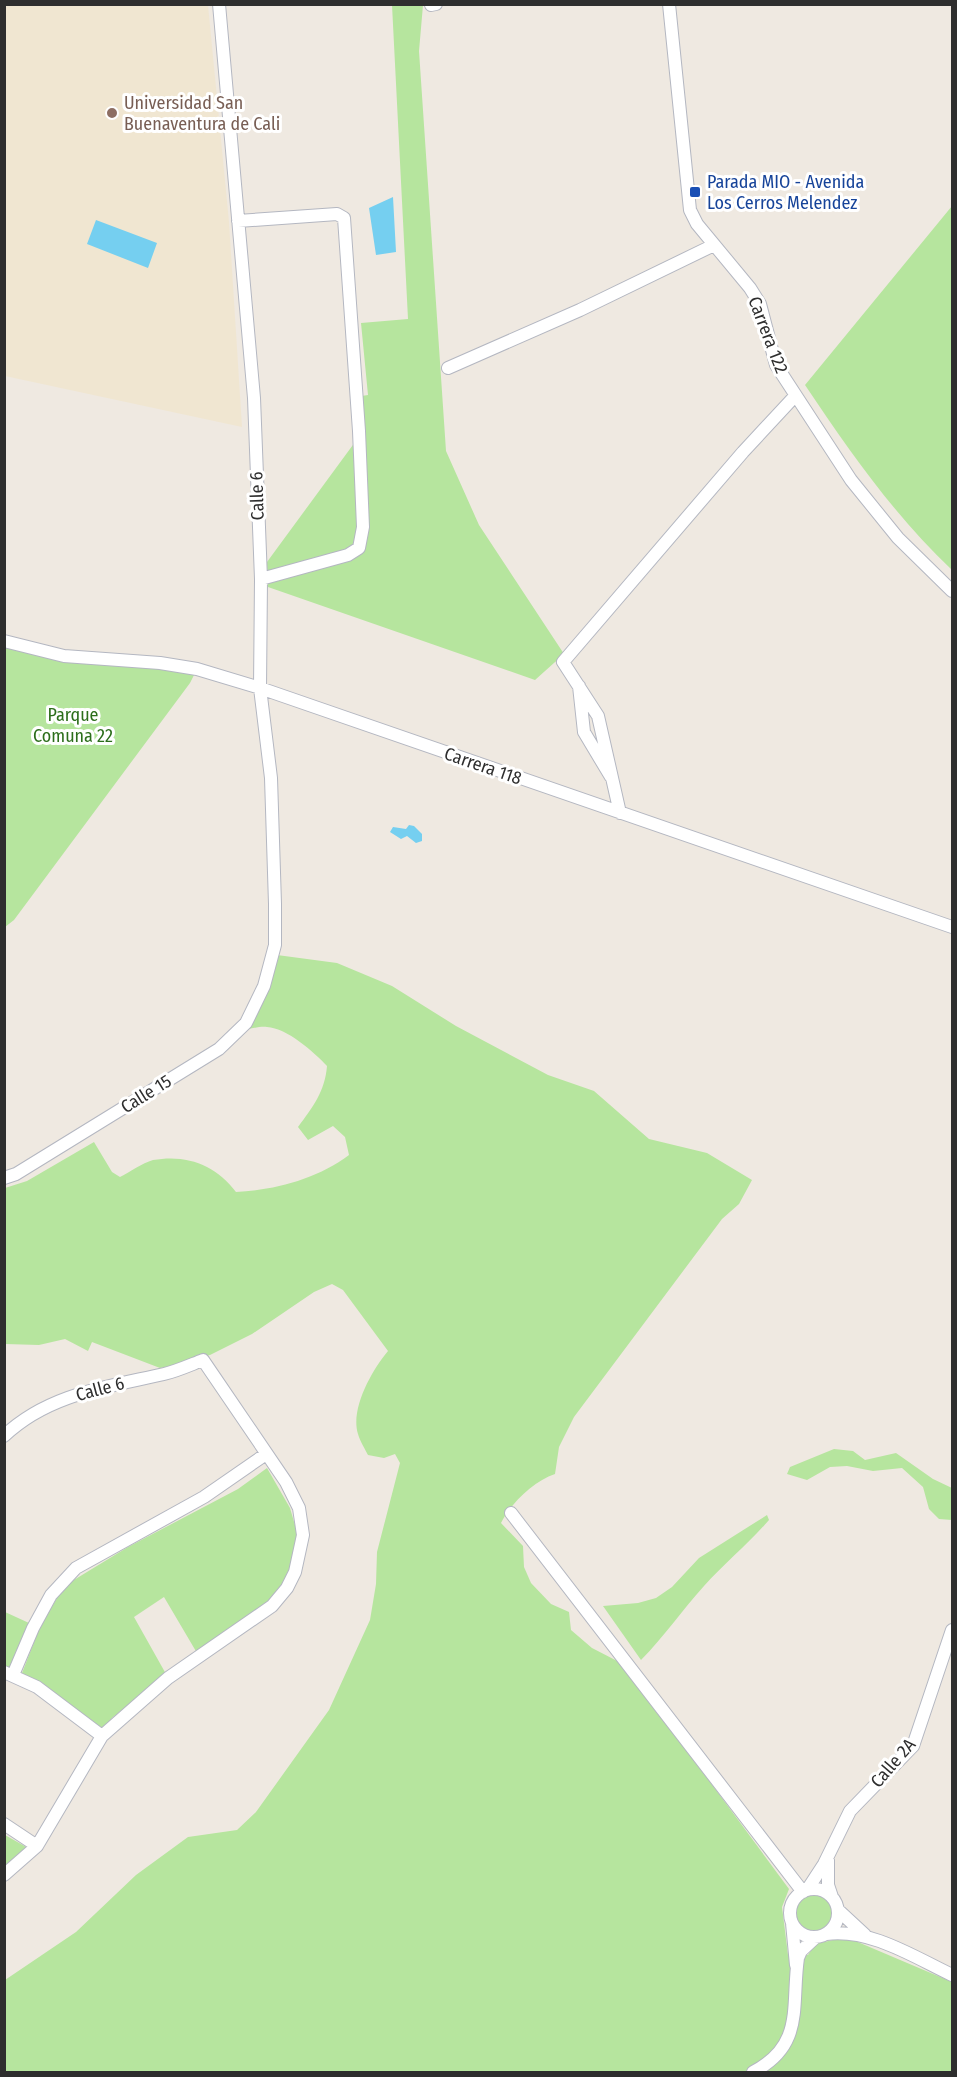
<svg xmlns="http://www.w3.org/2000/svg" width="957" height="2077" viewBox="0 0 957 2077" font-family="'Fira Sans Condensed',sans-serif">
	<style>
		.education { fill: #f0e6d1 }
		.green { fill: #b6e59e }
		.water { fill: #75cff0 }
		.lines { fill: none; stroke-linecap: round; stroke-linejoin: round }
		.minor-casing { stroke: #b4b7c1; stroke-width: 14 }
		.minor { stroke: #fff; stroke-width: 12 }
		.education-dot { fill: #8d6e63; stroke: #fff; stroke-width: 2 }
		.transit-dot { fill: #1a4fb4; stroke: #fff; stroke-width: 2 }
		.labels { text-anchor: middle; stroke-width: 6; stroke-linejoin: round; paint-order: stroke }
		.education-label { font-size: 18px; fill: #785e54; stroke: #fff; text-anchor: start }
		.transit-label { font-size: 18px; fill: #164399; stroke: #fff; text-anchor: start }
		.street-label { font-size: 18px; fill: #2e2e2e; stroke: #fff }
		.park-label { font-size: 18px; fill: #2c6e1b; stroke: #fff }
	</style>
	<rect width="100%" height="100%" fill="#efe9e1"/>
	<path class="education" d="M5,5H208L229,222L242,427L5,376Z"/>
	<path class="green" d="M392,5H423L419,51L446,451L479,525L564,654L535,680L268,587L267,562L358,438L355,397L368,395L361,323L408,319Z
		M952,206V570C894,515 850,452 805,385Z
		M5,641L64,656L197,669L190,683L14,920L5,927Z
		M277,955L337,963L392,986L456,1026L548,1075L594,1091L649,1139L707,1153L752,1180L739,1204L722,1219L574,1417L559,1447L555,1474C534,1481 511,1503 501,1523L523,1546L524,1567L531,1583L551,1604L569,1612L571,1630L592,1648L623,1664L789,1889L782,1907L788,1955H808L815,1944L846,1937L952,1982V2072H5V1980L76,1932L136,1875L188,1837L237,1830L256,1812L329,1710L370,1620L376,1584L377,1552L400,1463L395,1454L384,1458L368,1455C365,1449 360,1441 358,1434C350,1409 372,1370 388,1351L343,1290L332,1284L314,1292L252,1334L210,1355L180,1364L160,1368L92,1342L88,1351L65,1339L39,1345L5,1344V1188L27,1181L94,1142L112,1172L120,1177C130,1172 142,1163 153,1160C187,1154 216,1165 236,1192C275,1190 317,1179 349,1155L345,1137L333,1126L308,1140L298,1127C313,1107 325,1091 327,1066C314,1052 287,1028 267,1027C262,1026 254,1028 248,1029L271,985Z
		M834,1449L853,1451L865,1460L896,1453L933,1479L952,1488V1520L939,1519L929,1509L923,1487L902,1468L873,1471L847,1466L830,1467L807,1480L787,1474L790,1467Z
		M267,1468L290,1508L299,1539L288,1582L270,1600L197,1653L164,1597L134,1617L166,1674L112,1718L103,1730L22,1673L40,1627L64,1586L128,1547L238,1489Z
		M767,1515L769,1520C749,1543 725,1563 704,1586C682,1610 664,1637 641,1660L603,1606L638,1603L656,1598L672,1587L699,1558Z
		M5,1612L29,1623L9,1669L5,1668Z
		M5,1835L28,1848L5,1870Z
		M791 1913a23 23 0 1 1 46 0a23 23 0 1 1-46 0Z"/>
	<path class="water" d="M393,197L396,252L376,255L369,208Z
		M96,220L157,243L148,268L87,244Z
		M409,825L414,826L422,834V841L416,843L407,836L401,839L390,832L393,827L406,829Z"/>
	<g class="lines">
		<g class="minor-casing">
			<path id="minor" d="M669,4L690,210L697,224L750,288L760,304L776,365L851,480L898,538L952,591
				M431,5L436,4
				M238,221L337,214L344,218L359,431L363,527L359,548L348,555L261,579
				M448,368L580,310L714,245
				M4,641L64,656L160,663L197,669L260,688L952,927
				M579,686L584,732L611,777
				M620,813L598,716L563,662L743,452L795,396
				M4,1178L16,1174L219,1049L246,1023L264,986L275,945V904L271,778L260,688L261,579L254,398L219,4
				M4,1436C48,1394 107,1387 164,1374C177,1371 190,1365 203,1360L286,1482L299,1508L303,1535L295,1572L287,1588L272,1606L168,1678L102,1736L37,1846L4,1875
				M511,1513L803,1892
				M4,1672L37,1687L102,1736
				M13,1675L33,1628L51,1595L76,1568L204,1497L266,1454
				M4,1824L37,1846
				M828,1860V1885L832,1897
				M790 1913a24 24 0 1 1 48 0a24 24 0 1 1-48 0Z
				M807,1890L824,1864L850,1811L913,1746L952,1630
				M838,1910L865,1935
				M792,1923L796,1965
				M826,1934C870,1928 914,1957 952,1975
				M753,2072C805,2045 791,2006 798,1958L801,1951L816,1937"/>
		</g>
		<use href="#minor" class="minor"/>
	</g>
	<circle class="education-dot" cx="112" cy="113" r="6"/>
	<rect class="transit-dot" x="689" y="186" width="12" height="12" rx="3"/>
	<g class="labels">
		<g class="education-label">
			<text x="124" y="109">Universidad San<tspan x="124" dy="21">Buenaventura de Cali</tspan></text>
		</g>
		<g class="transit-label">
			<text x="707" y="188">Parada MIO - Avenida<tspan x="707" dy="21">Los Cerros Melendez</tspan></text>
		</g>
		<g class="street-label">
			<text transform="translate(768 335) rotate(69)" y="6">Carrera 122</text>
			<text transform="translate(257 496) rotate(-92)" y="6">Calle 6</text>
			<text transform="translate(483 766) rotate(19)" y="6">Carrera 118</text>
			<text transform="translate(146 1094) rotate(-32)" y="6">Calle 15</text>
			<text transform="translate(100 1389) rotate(-15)" y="6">Calle 6</text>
			<text transform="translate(893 1763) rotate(-49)" y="6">Calle 2A</text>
		</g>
		<g class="park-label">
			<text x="73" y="721">Parque<tspan x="73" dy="21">Comuna 22</tspan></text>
		</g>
	</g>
	<rect width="957" height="2077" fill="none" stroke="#2e2e2e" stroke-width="12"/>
</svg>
